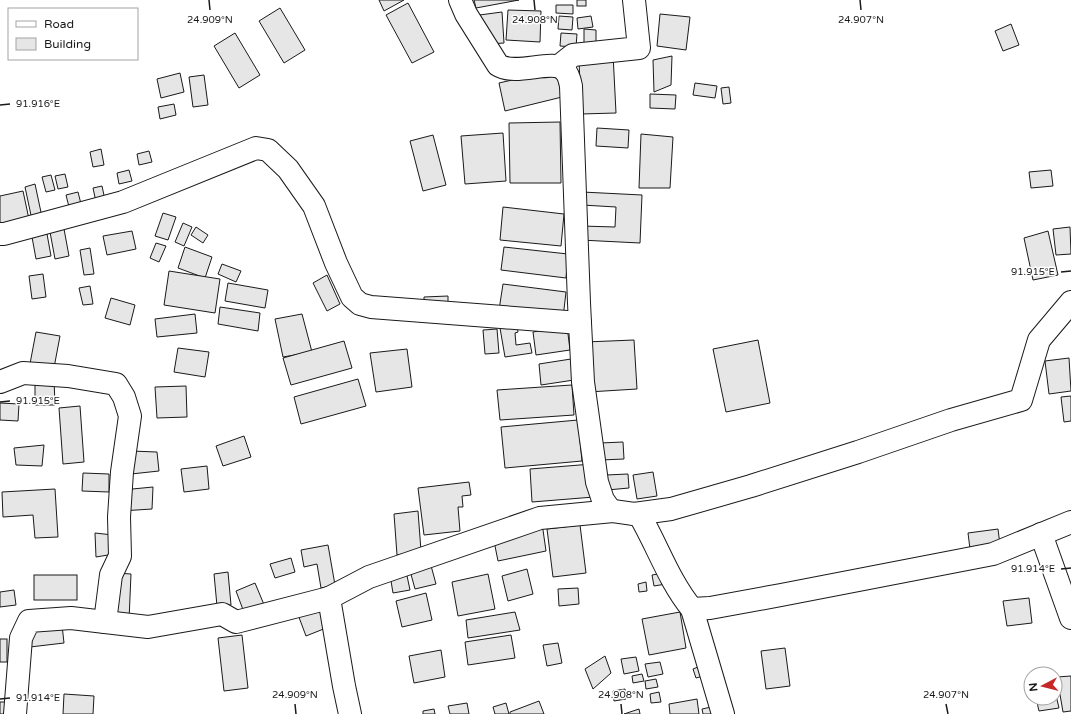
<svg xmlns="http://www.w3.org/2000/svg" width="1071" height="714" font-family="'Varela Round',sans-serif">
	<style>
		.building { fill: #e6e6e6; stroke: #1a1a1a }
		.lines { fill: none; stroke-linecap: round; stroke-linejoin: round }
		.minor-casing { stroke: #1a1a1a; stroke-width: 24 }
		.minor { stroke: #fff; stroke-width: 22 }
		.ticks { fill: none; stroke: #1a1a1a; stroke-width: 1.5 }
		.ticks-label { font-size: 10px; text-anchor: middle; fill: #1a1a1a; stroke: #fff; stroke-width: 3; stroke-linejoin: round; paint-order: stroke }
	</style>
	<rect width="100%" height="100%" fill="#fff"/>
	<g class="building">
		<path d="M379,0H404L384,11Z"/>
		<path d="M474,0H519L476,8Z"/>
		<rect x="577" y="0" width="9" height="6"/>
		<path d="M408,3L434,52L412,63L386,15Z"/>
		<path d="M556,5H573V14L556,13Z"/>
		<path d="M280,8L305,50L284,63L259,21Z"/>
		<path d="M508,10L541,11L540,42L506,40Z"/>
		<path d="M502,12L504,43L489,44L472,16Z"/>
		<path d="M660,14L690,17L686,50L657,46Z"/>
		<path d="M559,16L573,17L572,30L558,29Z"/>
		<path d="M591,16L593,27L578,29L577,18Z"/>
		<path d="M1011,24L1019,45L1003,51L995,31Z"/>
		<path d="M584,29L596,30V44L584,43Z"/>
		<path d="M235,33L260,75L239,88L214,46Z"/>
		<path d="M561,33L577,34L576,47L560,46Z"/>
		<path d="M613,54L616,113L581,114L579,59Z"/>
		<path d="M672,56L671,85L654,92L653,60Z"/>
		<path d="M556,70L562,97L505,111L499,83Z"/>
		<path d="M180,73L184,92L161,98L157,79Z"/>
		<path d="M204,75L208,105L193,107L189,77Z"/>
		<path d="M695,83L717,86L715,98L693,95Z"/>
		<path d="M729,87L731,103L723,104L721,88Z"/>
		<path d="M650,94L676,95L675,109L650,108Z"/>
		<path d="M174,104L176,115L160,119L158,107Z"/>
		<path d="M560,122L561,183H510L509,123Z"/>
		<path d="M597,128L629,130L628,148L596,146Z"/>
		<path d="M503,133L506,181L465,184L461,136Z"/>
		<path d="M641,134L673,137L670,188H639Z"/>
		<path d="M433,135L446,185L423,191L410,141Z"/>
		<path d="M101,149L104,165L93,167L90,152Z"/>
		<path d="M149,151L152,162L139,165L137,154Z"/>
		<path d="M129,170L132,181L119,184L117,173Z"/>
		<path d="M1051,170L1053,186L1031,188L1029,172Z"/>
		<path d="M65,174L68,187L58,189L55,176Z"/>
		<path d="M51,175L55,190L46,192L42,177Z"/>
		<path d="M35,184L42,217L32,220L25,187Z"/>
		<path d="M102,186L105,200L96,202L93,188Z"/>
		<path d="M23,191L30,224L0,226V196Z"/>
		<path d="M78,192L81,204L69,207L66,195Z"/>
		<path d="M582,192L642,195L640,243L580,240L581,226L615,227L616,207L582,205Z"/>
		<path d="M503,207L564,214L561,246L500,240Z"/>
		<path d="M163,213L176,217L168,240L155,236Z"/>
		<path d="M183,223L192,227L184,246L175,242Z"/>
		<path d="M196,227L208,235L203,243L191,235Z"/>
		<path d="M1070,227L1071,254L1056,255L1053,229Z"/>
		<path d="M64,229L69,256L55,259L50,232Z"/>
		<path d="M132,231L136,249L107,255L103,236Z"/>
		<path d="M1048,231L1058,275L1033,280L1024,238Z"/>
		<path d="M47,234L51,256L36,259L32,237Z"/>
		<path d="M156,243L166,246L159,262L150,258Z"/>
		<path d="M185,247L212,257L205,278L178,268Z"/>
		<path d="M504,247L568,254L566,278L501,270Z"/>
		<path d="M90,248L94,274L84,275L80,250Z"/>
		<path d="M222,264L241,271L236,282L218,274Z"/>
		<path d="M169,271L220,279L215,313L164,305Z"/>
		<path d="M43,274L46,297L32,299L29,276Z"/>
		<path d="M327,275L340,304L327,311L313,283Z"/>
		<path d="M228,283L268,290L265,308L225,301Z"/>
		<path d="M503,284L566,292L563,318L499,310Z"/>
		<path d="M90,286L93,304L83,305L79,288Z"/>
		<path d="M448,296V307L424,308V297Z"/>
		<path d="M111,298L135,305L130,325L105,318Z"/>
		<path d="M220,307L260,313L258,331L218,324Z"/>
		<path d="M195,314L197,333L157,337L155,319Z"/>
		<path d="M302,314L312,352L283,357L275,319Z"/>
		<path d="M517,325L518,332L515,333L516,345L530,343L532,353L505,357L500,328Z"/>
		<path d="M567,326L570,350L536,355L533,332Z"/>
		<path d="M497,329L499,353L485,354L483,330Z"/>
		<path d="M36,332L60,336L53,373L29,369Z"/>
		<path d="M634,340L637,389L588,392L585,342Z"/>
		<path d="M758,340L770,403L726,412L713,349Z"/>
		<path d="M344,341L352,368L291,385L283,358Z"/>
		<path d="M178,348L209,352L205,377L174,372Z"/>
		<path d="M407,349L412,387L376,392L370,353Z"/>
		<path d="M1069,358L1071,391L1049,394L1045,361Z"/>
		<path d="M571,359L574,380L541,385L539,364Z"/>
		<path d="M35,379H54L55,405H35Z"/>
		<path d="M358,379L366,406L301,424L294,397Z"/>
		<path d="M572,385L574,415L500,420L497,390Z"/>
		<path d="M186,386L187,417L157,418L155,387Z"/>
		<path d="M1071,396V421L1064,422L1061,397Z"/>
		<path d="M0,403L19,404L18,421L0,420Z"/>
		<path d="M80,406L84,462L63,464L59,408Z"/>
		<path d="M578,420L582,461L505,468L501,427Z"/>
		<path d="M244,436L251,457L223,466L216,446Z"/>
		<path d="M623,442L624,459L601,460L600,443Z"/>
		<path d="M44,445L42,466L16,465L14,448Z"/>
		<path d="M131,451L157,452L159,471L131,474Z"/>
		<path d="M592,464L594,497L532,502L530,469Z"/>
		<path d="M207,466L209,489L184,492L181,469Z"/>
		<path d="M653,472L657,496L637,499L633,475Z"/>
		<path d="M83,473L109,474V492L82,491Z"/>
		<path d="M628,474L629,488L607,490L606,475Z"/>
		<path d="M469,482L471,495L462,496L463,507H458L460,531L424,535L418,488Z"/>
		<path d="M153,487L152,509L121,511L122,490Z"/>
		<path d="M55,489L58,537L35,538L33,515L3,517L2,492Z"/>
		<path d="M418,511L421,551L397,555L394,514Z"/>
		<path d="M542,523L546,551L498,561L493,536Z"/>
		<path d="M580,525L586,573L553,577L547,529Z"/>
		<path d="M998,529L1000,545L970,549L968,533Z"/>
		<path d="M95,533L113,535L114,554L96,557Z"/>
		<path d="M328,545L335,585L321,588L317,564L304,567L301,550Z"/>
		<path d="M291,558L295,572L275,578L270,564Z"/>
		<path d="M430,562L436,584L415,589L409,567Z"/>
		<path d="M527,569L533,594L508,601L502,576Z"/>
		<path d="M406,571L410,590L393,593L390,575Z"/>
		<path d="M228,572L231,605L217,606L214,574Z"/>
		<path d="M116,573L131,574L129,620L114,619Z"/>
		<path d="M664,573L666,584L654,586L652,575Z"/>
		<path d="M488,574L495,609L458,616L452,582Z"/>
		<rect x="34" y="575" width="43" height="25"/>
		<path d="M646,582L647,591L639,592L638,584Z"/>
		<path d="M255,583L265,607L245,615L236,591Z"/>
		<path d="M578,588L579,604L559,606L558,589Z"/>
		<path d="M14,590L16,605L0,607V592Z"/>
		<path d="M426,593L432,620L402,627L396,601Z"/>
		<path d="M1029,598L1032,623L1007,626L1003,601Z"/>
		<path d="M317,604L326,628L306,636L297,612Z"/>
		<path d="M515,612L520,630L468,638L466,620Z"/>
		<path d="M680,612L686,648L649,655L642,619Z"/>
		<path d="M62,625L64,643L30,647L28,629Z"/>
		<path d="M242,635L248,688L224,691L218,638Z"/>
		<path d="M511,635L515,658L468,665L465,642Z"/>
		<rect x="0" y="639" width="7" height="23"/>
		<path d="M558,643L562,663L547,666L543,645Z"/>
		<path d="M785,648L790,686L766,689L761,651Z"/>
		<path d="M441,650L445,677L414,683L409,656Z"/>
		<path d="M605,656L611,673L593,689L585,669Z"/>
		<path d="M636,657L639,671L624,674L621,659Z"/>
		<path d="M660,662L663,674L648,677L645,664Z"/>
		<path d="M703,665L707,675L696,678L693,669Z"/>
		<path d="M642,674L644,681L633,683L632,676Z"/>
		<path d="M1071,676V711L1063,712L1057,677Z"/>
		<path d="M656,679L658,687L646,689L645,681Z"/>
		<path d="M625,689L626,699L614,701L613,691Z"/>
		<path d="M1055,691L1059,708L1039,711L1036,698H1055Z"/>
		<path d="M659,692L661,702L651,703L650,694Z"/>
		<path d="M64,694L94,696L93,714H63Z"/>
		<path d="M697,699L699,714H670L669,704Z"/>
		<path d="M539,701L544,714H510V712Z"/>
		<rect x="0" y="702" width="8" height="12"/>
		<path d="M467,703L469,714H450L448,706Z"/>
		<path d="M506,703L509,714H495L493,707Z"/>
		<path d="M716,706L718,714H703L702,709Z"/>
		<path d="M434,709L435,714H423V711Z"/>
		<path d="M639,709L640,714H624Z"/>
	</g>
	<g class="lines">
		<g class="minor-casing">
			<g id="minor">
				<path d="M460,0L466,14L498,65C517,77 554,57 565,71C568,74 570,81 571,86L579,303L583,382L597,482L603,500L608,507L613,511L634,514L640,516C658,547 669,581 692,609L710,608L781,595L993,554L1071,522"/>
				<path d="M559,66L573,55L639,48L634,0"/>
				<path d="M0,234H4L123,202L256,148L268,150L288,169L314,206L336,263L352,297L360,304L371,307L580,323"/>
				<path d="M0,382L23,373L68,376L116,384L124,397L130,416L122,472L119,517L120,556L111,575L105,622L71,618L29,621L21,638L15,714"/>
				<path d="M634,514L671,509L751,486L858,452L951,420L1021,400L1039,340L1071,302"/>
				<path d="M1041,534L1071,618"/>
				<path d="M692,609L723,714"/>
				<path d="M105,622L148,627L222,614L236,622L329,598"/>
				<path d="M350,714L344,686L329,598L369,577L540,518L613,511"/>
			</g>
		</g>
		<use href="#minor" class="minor"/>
	</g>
	<path class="ticks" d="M209,0L210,10M534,0L535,10M860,0L861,10M0,105L10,104M1061,272L1071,271M0,402L10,401M1061,569L1071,568M0,699L10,698M295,704L296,714M621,704L622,714M946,704L948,714"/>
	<g class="ticks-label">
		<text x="210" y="23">24.909°N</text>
		<text x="535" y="23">24.908°N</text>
		<text x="861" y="23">24.907°N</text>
		<text x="38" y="107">91.916°E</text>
		<text x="1033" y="275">91.915°E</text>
		<text x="38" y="404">91.915°E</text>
		<text x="1033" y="572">91.914°E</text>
		<text x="295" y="698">24.909°N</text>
		<text x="621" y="698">24.908°N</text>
		<text x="946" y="698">24.907°N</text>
		<text x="38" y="701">91.914°E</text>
	</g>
	<rect x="8" y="8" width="130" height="52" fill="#ffffff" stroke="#a3a3a3"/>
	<rect x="16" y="21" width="20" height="6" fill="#ffffff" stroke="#a3a3a3"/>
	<text x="44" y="28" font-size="12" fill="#1a1a1a">Road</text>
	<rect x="16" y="38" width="20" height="12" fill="#e6e6e6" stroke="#a3a3a3"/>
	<text x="44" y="48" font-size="12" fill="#1a1a1a">Building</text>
	<g transform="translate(1043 686) rotate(263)"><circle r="19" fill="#ffffff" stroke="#a3a3a3"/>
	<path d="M0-3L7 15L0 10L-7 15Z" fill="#c62828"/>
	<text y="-6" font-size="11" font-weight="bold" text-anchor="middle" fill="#1a1a1a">N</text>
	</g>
</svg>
